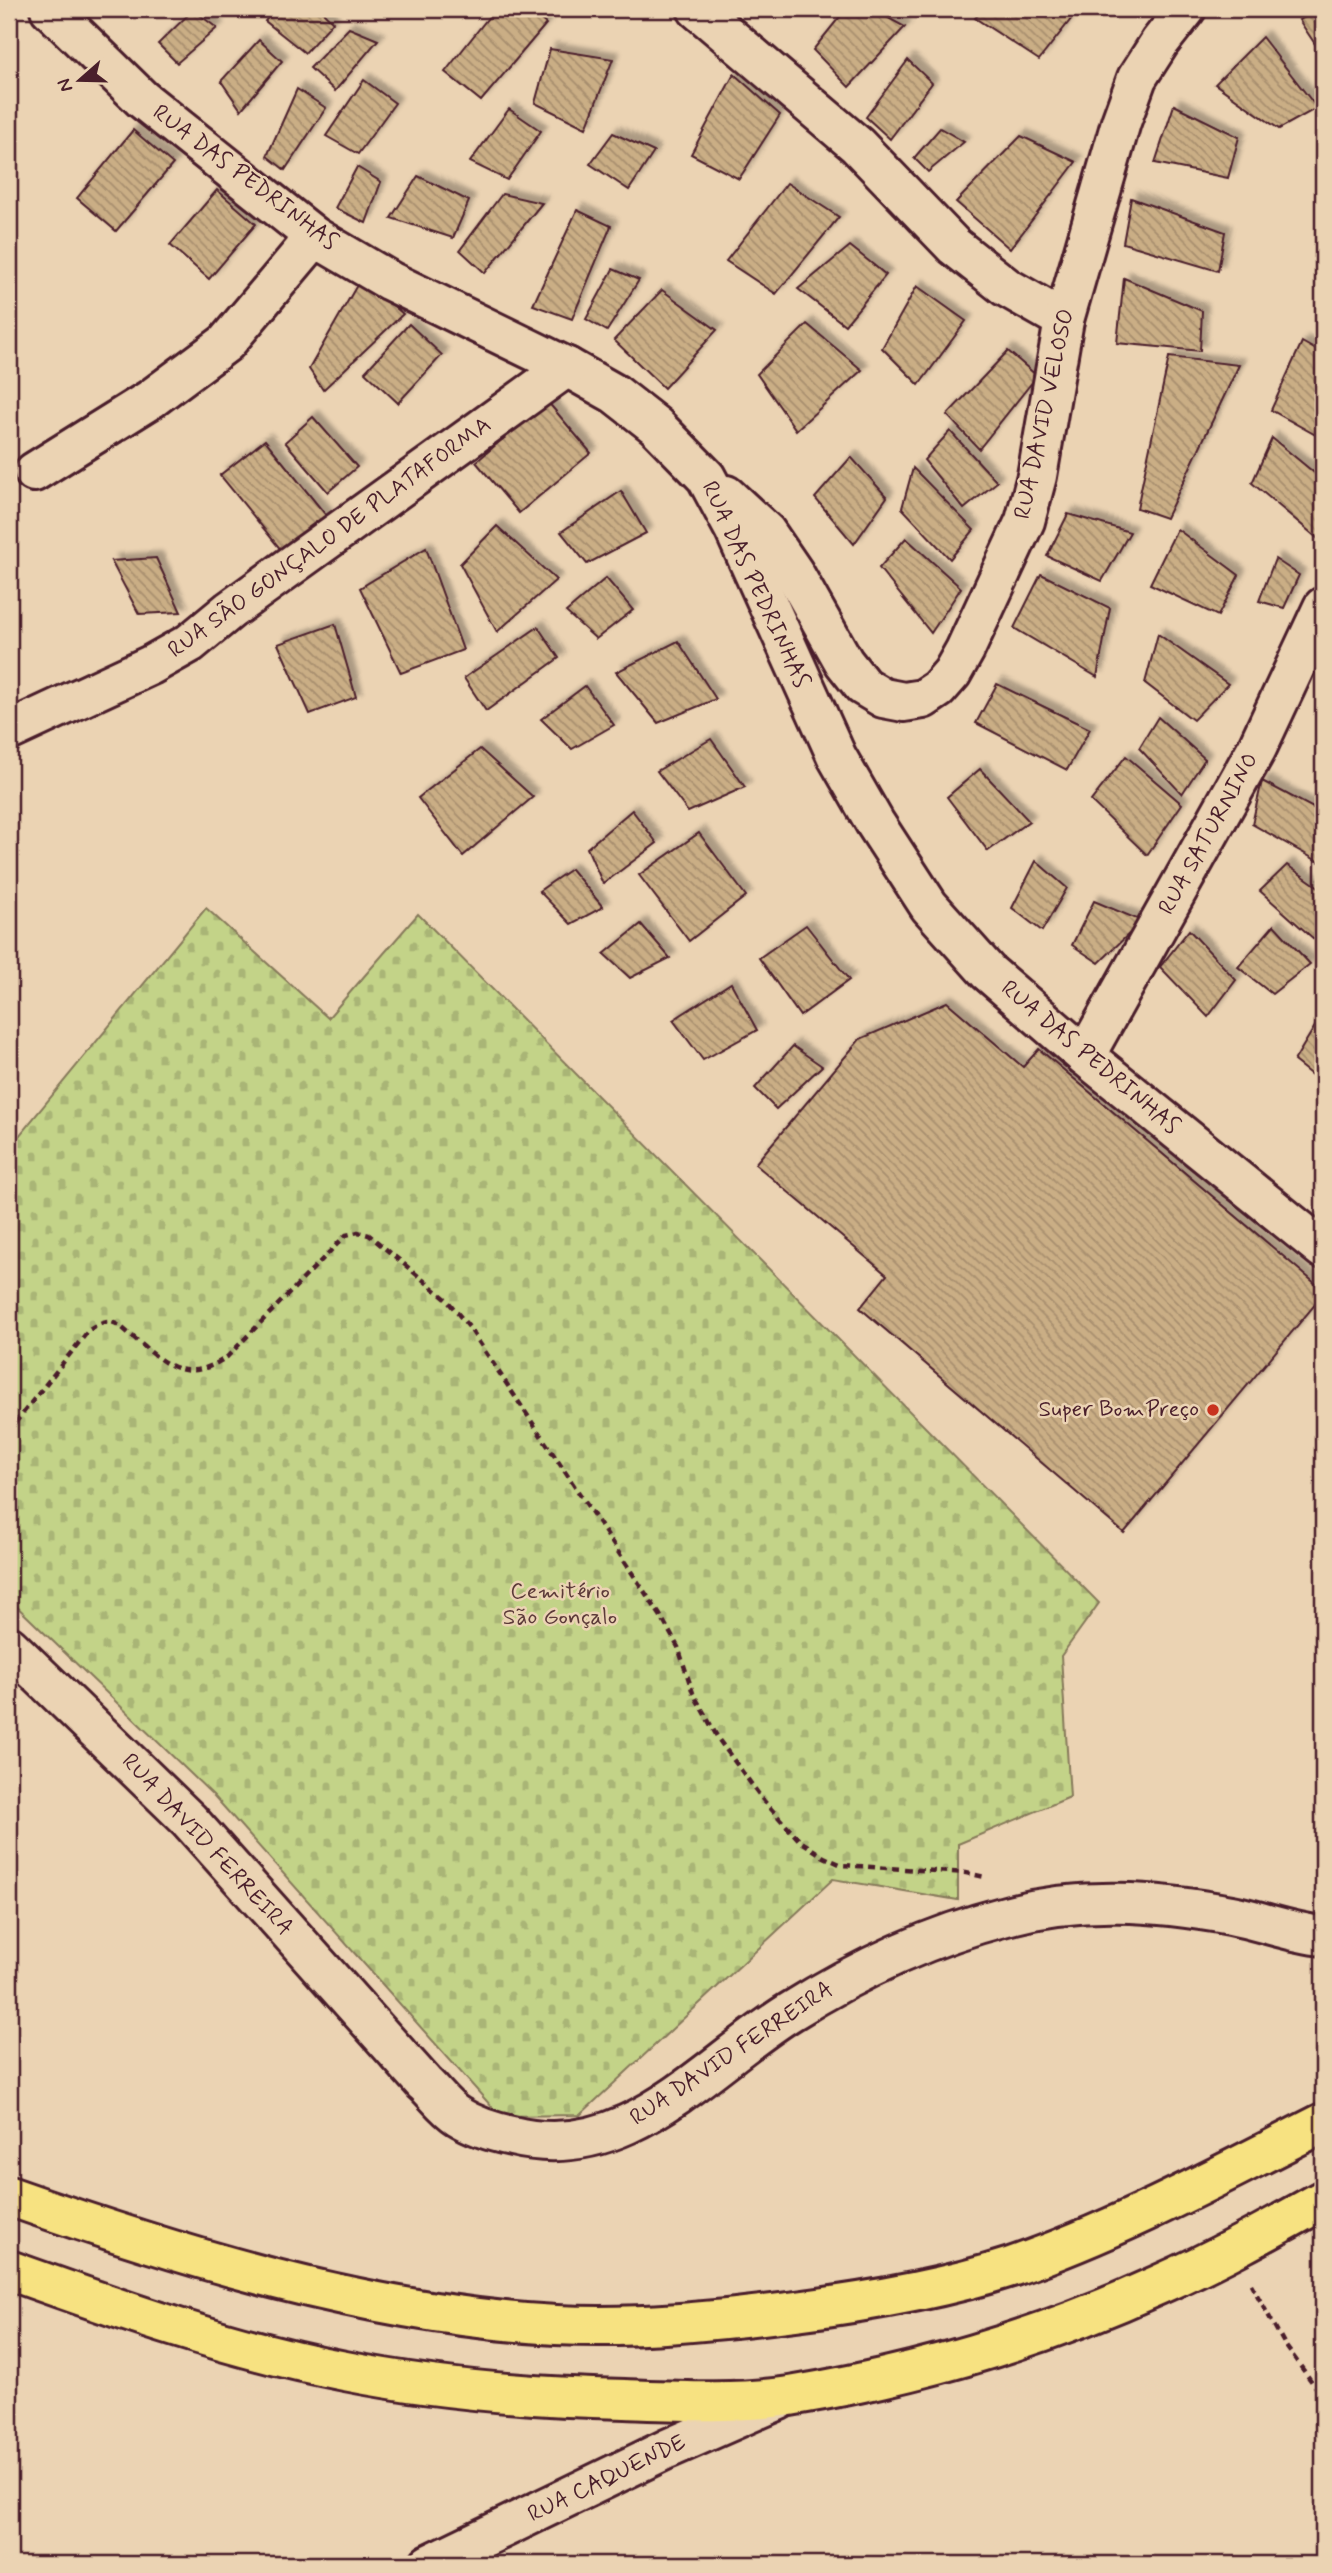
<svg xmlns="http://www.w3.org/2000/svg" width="1332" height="2573" font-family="Mynerve,sans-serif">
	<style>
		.cemetery { fill: url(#cemetery-stones); stroke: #86795a; stroke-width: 2 }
		.building { fill: url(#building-back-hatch); stroke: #4a1f2b; stroke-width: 2; filter: url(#shadow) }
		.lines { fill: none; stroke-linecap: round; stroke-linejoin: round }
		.minor-casing { stroke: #4a1f2b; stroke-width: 44 }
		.secondary-casing { stroke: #4a1f2b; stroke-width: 44 }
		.primary-casing { stroke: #4a1f2b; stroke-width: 44 }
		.path { stroke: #4a1f2b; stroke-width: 4.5; stroke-dasharray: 7 5; stroke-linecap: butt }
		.minor { stroke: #ebd3b3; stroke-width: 38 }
		.secondary { stroke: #ebd3b3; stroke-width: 38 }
		.primary { stroke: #f7e281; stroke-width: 38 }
		.poi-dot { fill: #c8321e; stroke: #ebd3b3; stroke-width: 2.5 }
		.labels { text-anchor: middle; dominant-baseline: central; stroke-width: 5; stroke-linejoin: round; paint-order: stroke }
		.street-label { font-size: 23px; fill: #4a1f2b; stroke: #ebd3b3 }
		.poi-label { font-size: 23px; fill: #4a1f2b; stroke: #ebd3b3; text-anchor: end }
		.park-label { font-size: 23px; fill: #5c3a39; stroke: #ebd3b3 }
	</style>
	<defs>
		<pattern id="cemetery-stones" width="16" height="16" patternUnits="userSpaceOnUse" patternTransform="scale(1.75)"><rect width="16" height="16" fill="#c3d388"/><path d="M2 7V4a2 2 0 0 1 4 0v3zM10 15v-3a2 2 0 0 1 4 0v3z" fill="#a9b576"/></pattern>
		<pattern id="building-back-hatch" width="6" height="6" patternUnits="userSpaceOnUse" patternTransform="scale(1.75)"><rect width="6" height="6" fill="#caae85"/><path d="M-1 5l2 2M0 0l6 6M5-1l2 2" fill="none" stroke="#a68d6d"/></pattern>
		<filter id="shadow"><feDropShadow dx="6" dy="-6" stdDeviation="2" flood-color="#0004"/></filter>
	</defs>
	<rect width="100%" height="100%" fill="#ebd3b3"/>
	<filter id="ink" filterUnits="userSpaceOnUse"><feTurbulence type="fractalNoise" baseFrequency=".0143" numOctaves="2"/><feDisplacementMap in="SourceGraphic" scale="14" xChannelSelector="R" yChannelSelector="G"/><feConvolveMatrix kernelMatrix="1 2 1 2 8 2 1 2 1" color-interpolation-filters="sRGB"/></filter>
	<g filter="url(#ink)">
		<path class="cemetery" d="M206,908L328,1018L418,914L1099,1603L1061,1656L1070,1797L958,1844V1900L833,1879L580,2115L500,2116L214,1796L9,1599V1148Z"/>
		<g class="building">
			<path d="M275,9H320L333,22L305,53L265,21Z"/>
			<path d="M495,9H528L546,24L481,101L445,72Z"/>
			<path d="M846,9H872L905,27L849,87L813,50Z"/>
			<path d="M984,9H1079L1039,60L975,18Z"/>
			<path d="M1321,9H1323V56L1299,20Z"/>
			<path d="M193,10L217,28L177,63L158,44Z"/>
			<path d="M349,28L378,40L335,91L310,68Z"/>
			<path d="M1262,37L1317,108L1279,129L1215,84Z"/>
			<path d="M259,40L282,61L241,110L221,81Z"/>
			<path d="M550,49L613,59L586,128L535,103Z"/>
			<path d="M908,60L932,83L890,139L866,117Z"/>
			<path d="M734,74L780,115L739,179L691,154Z"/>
			<path d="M364,80L395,103L358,154L326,136Z"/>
			<path d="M297,89L326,108L285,170L267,156Z"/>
			<path d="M1174,105L1239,137L1228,178L1155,163Z"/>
			<path d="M509,109L541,131L507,180L470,162Z"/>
			<path d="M940,128L964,142L928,172L914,158Z"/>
			<path d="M133,130L173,164L116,231L77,198Z"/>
			<path d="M613,133L654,152L629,190L590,164Z"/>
			<path d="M1021,136L1076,162L1010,249L956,202Z"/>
			<path d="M357,167L381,182L366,223L335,208Z"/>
			<path d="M418,176L469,201L453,238L391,218Z"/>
			<path d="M787,183L839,217L776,294L726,261Z"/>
			<path d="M217,190L256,224L209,279L170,245Z"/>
			<path d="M502,194L542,203L485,273L460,250Z"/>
			<path d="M1131,198L1225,232L1218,271L1123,243Z"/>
			<path d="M577,210L611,226L572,319L533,305Z"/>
			<path d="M850,246L886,275L845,325L798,289Z"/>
			<path d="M613,269L639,280L607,331L586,319Z"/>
			<path d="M361,278L403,314L323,390L309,369Z"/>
			<path d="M1124,278L1202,311L1200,351L1117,343Z"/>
			<path d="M917,286L966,321L919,385L882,348Z"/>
			<path d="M662,290L717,330L664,388L614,340Z"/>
			<path d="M409,324L442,355L398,403L365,372Z"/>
			<path d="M807,324L862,370L796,430L757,374Z"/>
			<path d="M1302,342L1323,354V439L1271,410Z"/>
			<path d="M1008,351L1037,376L979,449L947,415Z"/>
			<path d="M1169,357L1239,365L1166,518L1137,508Z"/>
			<path d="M547,401L591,453L519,513L476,462Z"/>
			<path d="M313,417L357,467L328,492L285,442Z"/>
			<path d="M950,431L997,482L964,509L924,460Z"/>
			<path d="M1272,438L1323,480V543L1252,483Z"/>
			<path d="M265,440L329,519L286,556L220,475Z"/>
			<path d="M851,457L887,497L854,544L815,498Z"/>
			<path d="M913,468L974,530L950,559L902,508Z"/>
			<path d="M621,491L646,533L587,564L561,532Z"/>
			<path d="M1068,514L1130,532L1102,581L1047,556Z"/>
			<path d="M497,526L556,580L497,632L460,564Z"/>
			<path d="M1177,529L1239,575L1218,616L1150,584Z"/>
			<path d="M906,538L961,588L931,633L879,568Z"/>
			<path d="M426,548L463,650L401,673L360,588Z"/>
			<path d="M156,558L181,612L139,614L111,561Z"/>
			<path d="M1275,559L1299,575L1284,608L1259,601Z"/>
			<path d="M1041,574L1110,608L1097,677L1014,628Z"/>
			<path d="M606,578L633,610L596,639L566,612Z"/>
			<path d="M335,624L356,697L310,714L278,644Z"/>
			<path d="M538,627L559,658L486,711L464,678Z"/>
			<path d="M1158,634L1228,684L1193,720L1145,683Z"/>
			<path d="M678,641L716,699L658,723L616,672Z"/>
			<path d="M997,684L1090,729L1067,770L976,723Z"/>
			<path d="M585,686L614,725L572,749L541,719Z"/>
			<path d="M1158,717L1205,759L1182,794L1139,748Z"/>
			<path d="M711,739L745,787L688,812L657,771Z"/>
			<path d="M480,749L533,797L463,856L418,798Z"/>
			<path d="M1126,756L1182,804L1147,855L1091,801Z"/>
			<path d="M980,769L1029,821L988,851L947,797Z"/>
			<path d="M1262,781L1323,813V864L1252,824Z"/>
			<path d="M632,810L657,843L603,884L587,848Z"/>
			<path d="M699,833L746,896L689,941L639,875Z"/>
			<path d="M1036,861L1067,888L1042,931L1012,908Z"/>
			<path d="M1287,865L1323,890V929L1315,940L1260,891Z"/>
			<path d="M571,869L603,907L571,924L539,891Z"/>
			<path d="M1094,901L1142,921L1099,963L1072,945Z"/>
			<path d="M641,924L670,958L630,978L604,954Z"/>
			<path d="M806,925L849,980L800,1016L759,958Z"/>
			<path d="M1274,925L1310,964L1272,994L1238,967Z"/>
			<path d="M1189,930L1236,980L1208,1017L1160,967Z"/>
			<path d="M731,983L757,1030L703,1060L673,1020Z"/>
			<path d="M947,1002L1023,1067L1039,1049L1323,1290V1295L1124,1533L860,1308L887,1275L755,1164L860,1039Z"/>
			<path d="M1323,1013V1084L1294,1061Z"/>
			<path d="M793,1046L822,1066L776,1109L755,1088Z"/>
		</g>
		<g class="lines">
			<g class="minor-casing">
				<g id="minor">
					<path d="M50,9L142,99L315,237L390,281L567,367L615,394L656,426L706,477L734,529L837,757L875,823L929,906L988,972L1085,1056L1323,1249"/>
					<path d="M697,9L857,145L954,246L1006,287L1064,320"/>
					<path d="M34,472L151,399L226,343L315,237"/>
					<path d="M726,495L766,532L794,573L844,662L863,686L883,698L904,702L923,699L938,689L952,673L965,650L1025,521L1037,476L1064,320L1121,122L1137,78L1160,42L1186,9"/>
					<path d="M9,731L151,665L190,643L230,610L567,367"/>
					<path d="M1085,1056L1257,748L1323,607"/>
					<path d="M429,2564L667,2449L779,2400"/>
				</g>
			</g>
			<g class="secondary-casing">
				<path id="secondary" d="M9,1646L189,1820L424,2083C435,2093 445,2108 458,2116C474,2126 493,2132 512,2136C627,2165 702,2067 790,2012C857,1970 929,1936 1006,1916C1081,1896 1155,1901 1231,1915C1262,1921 1292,1933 1323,1936"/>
			</g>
			<g class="primary-casing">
				<g id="primary">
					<path d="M9,2196C182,2257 372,2315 556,2325C636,2329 717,2321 796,2311C867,2302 943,2289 1011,2267C1119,2230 1222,2174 1323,2123"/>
					<path d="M9,2270C118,2309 230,2349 345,2371C436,2389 532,2397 625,2399C679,2401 736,2404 790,2396C916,2375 1042,2338 1158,2285C1215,2260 1269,2230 1323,2200"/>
				</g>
			</g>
			<g class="path">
				<path d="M15,1423L89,1330C95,1327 101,1322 109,1322C118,1322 125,1331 132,1336C166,1365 184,1385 227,1357L346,1235L358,1232L369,1235L446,1299L469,1327L660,1615L678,1647L693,1693L719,1740L763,1800L799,1840L824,1857L842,1865L966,1873L985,1877"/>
				<path d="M1251,2284L1285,2345L1323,2397"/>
			</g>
			<use href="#minor" class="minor"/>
			<use href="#secondary" class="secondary"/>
			<use href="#primary" class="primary"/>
		</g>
	</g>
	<circle class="poi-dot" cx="1213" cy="1410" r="7"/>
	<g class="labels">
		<g class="street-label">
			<text transform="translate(245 178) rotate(37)">RUA DAS PEDRINHAS</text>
			<text transform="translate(1045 414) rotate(-78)">RUA DAVID VELOSO</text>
			<text transform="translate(330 538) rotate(-36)">RUA SÃO GONÇALO DE PLATAFORMA</text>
			<text transform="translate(755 585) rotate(65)">RUA DAS PEDRINHAS</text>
			<text transform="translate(1209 834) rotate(-61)">RUA SATURNINO</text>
			<text transform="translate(1090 1058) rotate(40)">RUA DAS PEDRINHAS</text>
			<text transform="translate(207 1845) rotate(47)">RUA DAVID FERREIRA</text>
			<text transform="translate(732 2054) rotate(-34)">RUA DAVID FERREIRA</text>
			<text transform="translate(607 2479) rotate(-26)">RUA CAQUENDE</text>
		</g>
		<g class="poi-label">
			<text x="1199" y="1410">Super BomPreço</text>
		</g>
		<g class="park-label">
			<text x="560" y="1592">Cemitério<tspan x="560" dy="26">São Gonçalo</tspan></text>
		</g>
	</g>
	<rect width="1332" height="2573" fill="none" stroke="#ebd3b3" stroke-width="35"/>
	<rect x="18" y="18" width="1297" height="2538" fill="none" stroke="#4a1f2b" stroke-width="2.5" filter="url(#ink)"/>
	<g transform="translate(80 80) rotate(250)" stroke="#ebd3b3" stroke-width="5" paint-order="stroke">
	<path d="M0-5L12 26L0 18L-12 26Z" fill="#4a1f2b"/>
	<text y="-10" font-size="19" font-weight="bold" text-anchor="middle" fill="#4a1f2b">N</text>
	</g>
</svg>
